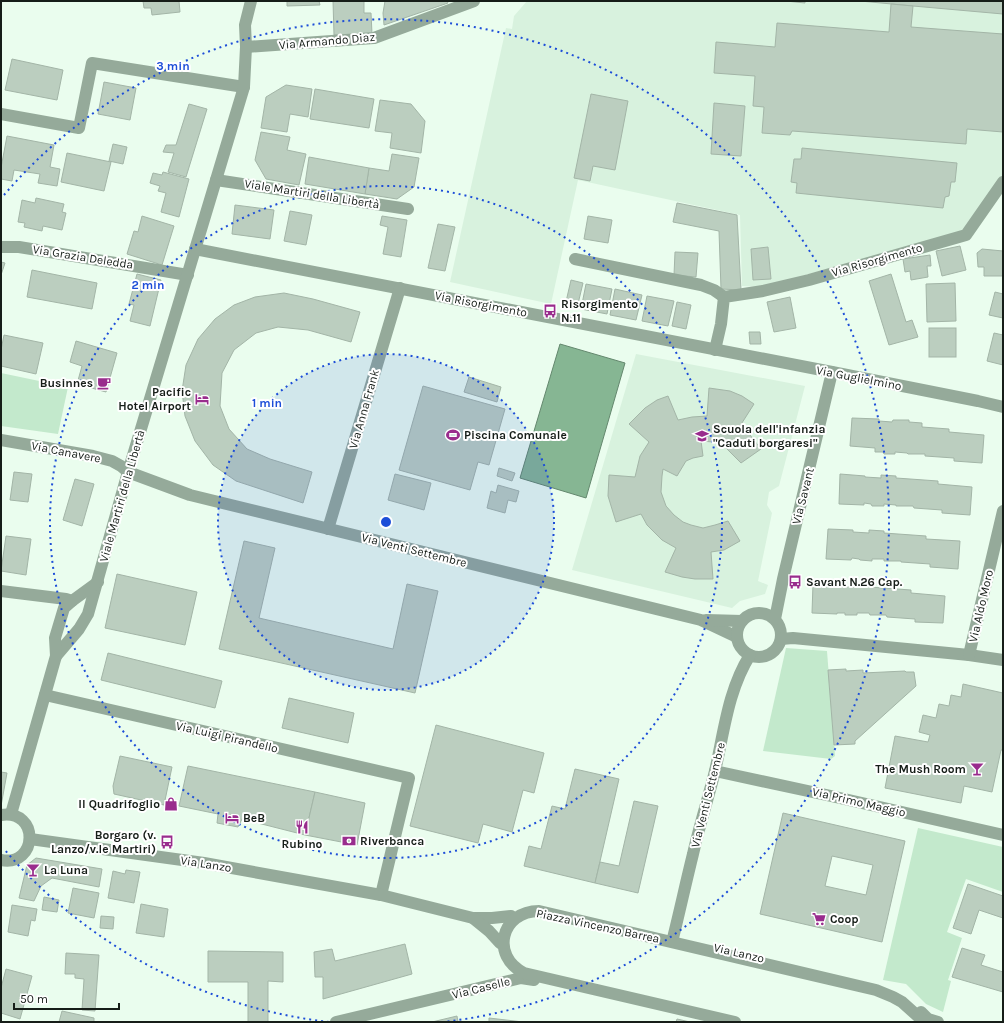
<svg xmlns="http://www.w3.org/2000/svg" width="1004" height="1023" font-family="Karla,sans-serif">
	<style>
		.built { fill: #d8f2de }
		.green { fill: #c3e9cc }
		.water { fill: #86b693; stroke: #64886e }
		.building { fill: #bbcebf; stroke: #a3b5a7; fill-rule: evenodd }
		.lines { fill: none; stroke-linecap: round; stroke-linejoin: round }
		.minor { stroke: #95aa9a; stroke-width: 12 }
		.ring { fill: none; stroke: #1d4ed8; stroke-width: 2; stroke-dasharray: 2 4 }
		.labels { text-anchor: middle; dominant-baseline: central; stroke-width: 4; stroke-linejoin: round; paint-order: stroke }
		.street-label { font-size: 12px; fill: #161d18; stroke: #fff }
		.poi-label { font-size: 12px; font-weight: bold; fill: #161d18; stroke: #fff; text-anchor: start }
		.centre { fill: #1d4ed8; stroke: #fff; stroke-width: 2 }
		.ring-label { font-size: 12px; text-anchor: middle; font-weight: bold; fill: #1d4ed8; stroke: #fff; stroke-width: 4; stroke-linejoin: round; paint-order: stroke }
	</style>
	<rect width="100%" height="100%" fill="#eafdee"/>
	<g class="built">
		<path d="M527,1H1003V176L961,232L762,287L742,286L740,215L578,180L551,304L450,282L506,28L512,29L514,16Z"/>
		<path d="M636,354L805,386L779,486L769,492L767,505L772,513L758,581L768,585L765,594L740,601L732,608L572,570Z"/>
	</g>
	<g class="green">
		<path d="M1,373L68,387L58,434L1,426Z"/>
		<path d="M786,648L827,651L835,756L831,759L763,751Z"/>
		<path d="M918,828L1003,847V892L966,879L947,932L962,938L948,980L951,981L943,1012L926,1004L906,984L883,980Z"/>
	</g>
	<path class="water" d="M560,344L625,363L586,498L520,478Z"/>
	<g class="building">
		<path d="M143,1H179L180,12L152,15L151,8H144Z"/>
		<path d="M287,1H319L320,5L287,6Z"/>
		<path d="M333,1H364V13H371L372,34L334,35Z"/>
		<path d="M385,1H447L448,3L384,25L383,13Z"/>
		<path d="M786,1H805V3Z"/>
		<path d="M860,1H1003V14L913,6Z"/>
		<path d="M891,4L913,6L911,27L1003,34V132L967,129L966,144L792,131L790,135L762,133L764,107L753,106L755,76L714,73L716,42L775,47L777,23L889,32Z"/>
		<path d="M12,59L63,70L57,100L5,90Z"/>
		<path d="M104,82L136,88L130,120L98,114Z"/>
		<path d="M286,85L312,89L308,117L290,114L287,132L261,128L266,97Z"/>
		<path d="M315,89L374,99L369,128L310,119Z"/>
		<path d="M591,94L628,101L615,170L593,166L590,181L574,178Z"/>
		<path d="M380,100L411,104L425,121L421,153L390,148L392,133L375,131Z"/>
		<path d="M714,103L745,106L741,156L711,154Z"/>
		<path d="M189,104L207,109L186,177L168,172L174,153L163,152L166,145H176Z"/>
		<path d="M261,132L290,137L287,150L306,154L299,185L266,179L255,160Z"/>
		<path d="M7,136L54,145L50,167L60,169L57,186L38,183L40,174L14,170L12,181L1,179V168Z"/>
		<path d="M113,144L127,147L123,164L109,161Z"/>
		<path d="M802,148L957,163L955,182H951L949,196L945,197L943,208L796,193L797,183L791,182L794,159H801Z"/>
		<path d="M67,153L111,162L104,191L61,182Z"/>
		<path d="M392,154L419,158L414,187L397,199L365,194L369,168L389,171Z"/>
		<path d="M309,157L369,168L365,194L305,184Z"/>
		<path d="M163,172L189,179L179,217L161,212L166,193L158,191L160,186L150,183L153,173L162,175Z"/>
		<path d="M36,198L64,204L62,212L66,213L62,230L43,226L42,231L24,227L25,223L18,222L22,200L35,203Z"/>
		<path d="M677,203L737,215L741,290L721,289L719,231L673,222Z"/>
		<path d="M235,205L274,210L270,239L232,234Z"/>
		<path d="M290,211L312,215L306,245L284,241Z"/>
		<path d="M142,216L174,226L162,265L127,254L134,231L138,232Z"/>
		<path d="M382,216L407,220L401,257L383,254L388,227L380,225Z"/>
		<path d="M588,216L612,220L608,243L584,239Z"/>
		<path d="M438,224L455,227L445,271L428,268Z"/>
		<path d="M960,246L966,270L942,276L936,251Z"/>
		<path d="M768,247L771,279L753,280L751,249Z"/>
		<path d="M982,249L1003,251V276H984V267H978L977,253Z"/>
		<path d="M675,252L698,253L696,277L674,275Z"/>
		<path d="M930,255L931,266H927L928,277L911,280L910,271L905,272L903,259Z"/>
		<path d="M1,262L5,263L1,275Z"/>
		<path d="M32,270L97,283L92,309L27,297Z"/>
		<path d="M137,274L161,280L150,326L130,321L134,305L129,304Z"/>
		<path d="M891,274L906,322L912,320L918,337L889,345L869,281Z"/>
		<path d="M571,280L583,283L577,308L565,306Z"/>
		<path d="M955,283L956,321L927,322L926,284Z"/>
		<path d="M586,284L612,289L607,314L581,309Z"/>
		<path d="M615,289L642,295L636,320L610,315Z"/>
		<path d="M995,292L1003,294V318L989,315Z"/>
		<path d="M284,293L313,299L360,312L351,342L308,330L278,327L256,333L234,350L222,373L220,406L229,429L247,449L270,459L312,472L303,503L236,481L213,465L195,441L185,416L182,391L186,365L198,339L215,319L234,305L255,297Z"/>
		<path d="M647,296L674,301L668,326L642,321Z"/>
		<path d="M790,297L796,328L774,332L767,302Z"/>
		<path d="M677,302L691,305L686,329L672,326Z"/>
		<rect x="929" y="328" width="27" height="29"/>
		<path d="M749,332H760L761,344H750Z"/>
		<path d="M994,333L1003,335V365L987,361Z"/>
		<path d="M4,335L43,343L36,374L1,366V350Z"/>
		<path d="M76,341L117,353L106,392L77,384L82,366L70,362Z"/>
		<path d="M469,377L501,387L497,402L464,392Z"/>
		<path d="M423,386L505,409L489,465L478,462L470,490L399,470Z"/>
		<path d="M709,388L730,391L742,396L754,404L740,426L750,435L761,449L741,463L726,448L713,442L701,441L703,456L693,458L686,461L677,476L663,469L662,476L661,492L666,506L674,515L683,522L691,525L703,528L715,525L728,521L740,541L724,550L711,552L713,579H695L682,577L665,572L676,548L662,540L647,525L641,514L616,522L608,496L609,475L635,477L640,456L649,442L629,424L645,408L657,400L668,396L678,420L692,417L707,416Z"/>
		<path d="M852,418L879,419V421L892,422L893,420H909V422L922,423V427L949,429V432L984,435L982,463L954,461V458L925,456V454H908L907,453L895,452V454H884L883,452H875V448L850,446Z"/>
		<path d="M499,468L515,473L512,481L497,476Z"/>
		<path d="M14,472L32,474L28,502L10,500Z"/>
		<path d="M395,474L431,483L424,510L388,500Z"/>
		<path d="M840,474L865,476V477L881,478V475L896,476V478L938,481V484L972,487L970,515L942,513V510L914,508L913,506H896V505L884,504V506H872L871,504L864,503V505L839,504Z"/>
		<path d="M75,479L94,484L82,526L63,520Z"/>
		<path d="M498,485L519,491L516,502L508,500L505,513L487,508L491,491L496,493Z"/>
		<path d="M828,529L853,530V532L869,533V530L884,531V533L926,536V539L960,541L958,569L930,567V564L901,562V561H884V559H872V561L860,560L859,559L852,558L851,560L826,559Z"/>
		<path d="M6,536L31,539L26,575L1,571Z"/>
		<path d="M244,541L275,548L259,618L393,649L407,584L438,591L415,693L219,649Z"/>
		<path d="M117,574L197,592L185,645L105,628Z"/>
		<path d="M813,584L838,585V586L854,587V584L869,585V587L911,590V593L945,596L943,623L915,622V619L887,617L886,615H870L869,613H857V615H845V613H837V614L812,613Z"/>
		<path d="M108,653L222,681L215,708L101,680Z"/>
		<path d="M846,669V671L863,670V673L905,671L906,672H914L916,686L855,741V744L834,745L828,670Z"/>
		<path d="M963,684L1003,693V750H1001L992,792L964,786L961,803L885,788L895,736L928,742L930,735L919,732L923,715L936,718L939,704L949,706L951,695L961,697Z"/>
		<path d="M289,698L354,713L348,743L282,728Z"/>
		<path d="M436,725L544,753L534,793L523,790L512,832L483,824L478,843L410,826Z"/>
		<path d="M120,756L172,767L164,805L114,794L113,786Z"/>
		<path d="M188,766L315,792L305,835L242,819L238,827L217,823L218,814L179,806Z"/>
		<path d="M575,769L619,779L595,883L524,866L529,846L541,849L552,806L565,809Z"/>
		<path d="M1,772L7,773L1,806Z"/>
		<path d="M315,792L365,803L357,845L305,835Z"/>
		<path d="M634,801L658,806L638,893L595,883L600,862L619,866Z"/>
		<path d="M783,813L905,841L882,942L760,914ZM832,856L873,865L866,895L825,886Z"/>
		<path d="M36,858L102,869L99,887L52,878L41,886L34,901L19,898L27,865Z"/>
		<path d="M126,870L140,872L134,903L108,898L113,871L125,874Z"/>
		<path d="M968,884L1003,896V918L979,910L971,934L953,928Z"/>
		<path d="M73,888L99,893L94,918L68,913Z"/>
		<path d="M44,897L59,900L57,912L42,910Z"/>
		<path d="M141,904L168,909L164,937L136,933Z"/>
		<path d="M12,905L37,909L35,921L31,920L28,936L8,932Z"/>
		<path d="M101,916L114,917L113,929L100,928Z"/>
		<path d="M405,944L412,974L323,999V977H315L314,952L332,949L335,961Z"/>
		<path d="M962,948L985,955L981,965L1003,972V992L952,977Z"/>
		<path d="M208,951L283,952V982L268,981V1022H248V982H208Z"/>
		<path d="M66,953L99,955L95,1011L82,1010L84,979L75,978V974H65Z"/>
		<path d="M6,969L32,976L20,1019L1,1013V988Z"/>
		<path d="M62,1011L94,1018V1022H59Z"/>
		<path d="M457,1016L458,1022H432Z"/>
		<path d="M489,1018L523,1022H489Z"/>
		<path d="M677,1019L690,1022H676Z"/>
	</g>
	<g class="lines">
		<g class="minor">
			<path d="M246,47L374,38L474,1"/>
			<path d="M1,114L79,128L92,63L244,87"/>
			<path d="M216,180L408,209"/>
			<path d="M1,247H19L188,275"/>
			<path d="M195,249L832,372L978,401L1003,407"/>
			<path d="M575,259L701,285L714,290L724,297"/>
			<path d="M715,350L721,324L724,297L763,291L809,280L966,235L1003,182"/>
			<path d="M1,440L93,456L112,461L121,466L128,472L190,495L701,620L737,637"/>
			<path d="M328,529L400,288"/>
			<path d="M1,591L66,599L72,601"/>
			<circle cx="759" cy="635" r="22"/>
			<path d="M775,619L783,579L832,372"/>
			<path d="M706,620L742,621"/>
			<path d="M781,639L793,638L969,655L1003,660"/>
			<path d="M969,655L1003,511"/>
			<path d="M56,656L79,629L88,614L128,472L244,87L246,47L245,25L251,1"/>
			<path d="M45,695L409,778L381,895"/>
			<path d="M715,771L831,796L1003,835"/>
			<path d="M11,814L56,656L55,638L64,608L72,601L98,582"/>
			<path d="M1,815C40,809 38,867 1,860"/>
			<path d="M30,839L204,863L381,895L473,918H492L511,916"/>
			<path d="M473,918L489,931L500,943"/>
			<path d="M673,938C680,910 686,882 693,854C699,827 708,799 715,771C724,732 728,690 750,655"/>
			<path d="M921,1012L928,1019L938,1022"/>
			<path d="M336,1022L521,978L534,980"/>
			<path d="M735,1022L524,973C490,956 501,911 539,911L876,990L893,997L902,1002L922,1020L926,1022"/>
		</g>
	</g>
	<circle cx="386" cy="522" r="168" fill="#1d4ed8" fill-opacity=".12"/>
	<g class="ring">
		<circle cx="386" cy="522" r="168"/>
		<circle cx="386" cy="522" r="336"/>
		<path d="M329 1022A503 503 0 0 1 4 849M4 195A503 503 0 1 1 443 1022"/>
	</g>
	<defs>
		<g id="bus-bare" transform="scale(1.08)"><path d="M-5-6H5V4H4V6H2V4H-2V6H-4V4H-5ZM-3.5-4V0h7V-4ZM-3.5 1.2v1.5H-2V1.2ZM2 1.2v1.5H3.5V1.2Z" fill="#992c8d" stroke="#fff" stroke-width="2.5" paint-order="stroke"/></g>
		<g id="cafe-bare" transform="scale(1.08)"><path d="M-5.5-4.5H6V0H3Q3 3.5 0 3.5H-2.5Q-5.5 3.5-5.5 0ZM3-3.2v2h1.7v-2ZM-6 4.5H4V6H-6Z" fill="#992c8d" stroke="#fff" stroke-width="2.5" paint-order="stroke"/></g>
		<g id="hotel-bare" transform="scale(1.08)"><path d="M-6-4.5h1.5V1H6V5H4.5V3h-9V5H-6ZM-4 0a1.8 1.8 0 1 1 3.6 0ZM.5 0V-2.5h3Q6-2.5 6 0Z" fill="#992c8d" stroke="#fff" stroke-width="2.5" paint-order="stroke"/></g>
		<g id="stadium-bare" transform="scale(1.08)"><path d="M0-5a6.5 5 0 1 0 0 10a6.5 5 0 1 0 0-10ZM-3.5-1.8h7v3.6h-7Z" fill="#992c8d" stroke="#fff" stroke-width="2.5" paint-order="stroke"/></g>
		<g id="school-bare" transform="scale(1.08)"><path d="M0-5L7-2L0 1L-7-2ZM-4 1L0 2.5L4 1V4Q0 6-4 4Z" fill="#992c8d" stroke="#fff" stroke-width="2.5" paint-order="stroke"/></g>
		<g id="bar-bare" transform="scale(1.08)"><path d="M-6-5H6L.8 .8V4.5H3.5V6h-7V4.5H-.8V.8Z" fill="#992c8d" stroke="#fff" stroke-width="2.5" paint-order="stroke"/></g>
		<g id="shop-bare" transform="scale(1.08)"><path d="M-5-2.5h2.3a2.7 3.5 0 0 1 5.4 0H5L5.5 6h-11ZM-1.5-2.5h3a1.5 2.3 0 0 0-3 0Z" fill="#992c8d" stroke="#fff" stroke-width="2.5" paint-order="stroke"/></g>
		<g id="restaurant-bare" transform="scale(1.08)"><path d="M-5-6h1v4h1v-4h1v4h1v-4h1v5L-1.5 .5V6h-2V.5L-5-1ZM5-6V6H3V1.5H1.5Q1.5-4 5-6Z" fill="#992c8d" stroke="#fff" stroke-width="2.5" paint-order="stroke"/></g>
		<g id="bank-bare" transform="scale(1.08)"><path d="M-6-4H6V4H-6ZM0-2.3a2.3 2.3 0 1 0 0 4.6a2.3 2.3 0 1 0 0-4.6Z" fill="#992c8d" stroke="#fff" stroke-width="2.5" paint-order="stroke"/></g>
		<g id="supermarket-bare" transform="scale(1.08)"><path d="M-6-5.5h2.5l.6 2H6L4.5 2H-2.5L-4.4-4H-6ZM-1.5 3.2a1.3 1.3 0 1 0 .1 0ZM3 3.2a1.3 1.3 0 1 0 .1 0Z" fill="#992c8d" stroke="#fff" stroke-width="2.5" paint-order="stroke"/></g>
	</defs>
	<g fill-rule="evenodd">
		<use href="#bus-bare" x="550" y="311"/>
		<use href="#cafe-bare" x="104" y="383"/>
		<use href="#hotel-bare" x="202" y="399"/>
		<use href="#stadium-bare" x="453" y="435"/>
		<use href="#school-bare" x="702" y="436"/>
		<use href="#bus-bare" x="795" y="582"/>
		<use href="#bar-bare" x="977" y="769"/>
		<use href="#shop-bare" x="171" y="804"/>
		<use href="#hotel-bare" x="232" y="818"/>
		<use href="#restaurant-bare" x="302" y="827"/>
		<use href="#bank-bare" x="349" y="841"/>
		<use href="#bus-bare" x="167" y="842"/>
		<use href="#bar-bare" x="33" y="870"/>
		<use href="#supermarket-bare" x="819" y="919"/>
	</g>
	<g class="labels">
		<g class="street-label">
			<text transform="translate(327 41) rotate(-5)">Via Armando Diaz</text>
			<text transform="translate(312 194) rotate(9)">Viale Martiri della Libertà</text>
			<text transform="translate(83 257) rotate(9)">Via Grazia Deledda</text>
			<text transform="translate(877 260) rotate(-16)">Via Risorgimento</text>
			<text transform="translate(481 304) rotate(11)">Via Risorgimento</text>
			<text transform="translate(859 378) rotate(11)">Via Guglielmino</text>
			<text transform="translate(364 409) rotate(-74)">Via Anna Frank</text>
			<text transform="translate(66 452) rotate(11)">Via Canavere</text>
			<text transform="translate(122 496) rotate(-74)">Viale Martiri della Libertà</text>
			<text transform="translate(803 496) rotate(-76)">Via Savant</text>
			<text transform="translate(414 550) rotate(14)">Via Venti Settembre</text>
			<text transform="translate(981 606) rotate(-77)">Via Aldo Moro</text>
			<text transform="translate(227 737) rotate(13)">Via Luigi Pirandello</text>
			<text transform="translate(708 795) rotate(-76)">Via Venti Settembre</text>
			<text transform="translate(859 802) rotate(13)">Via Primo Maggio</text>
			<text transform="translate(206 864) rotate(9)">Via Lanzo</text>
			<text transform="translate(598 926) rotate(12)">Piazza Vincenzo Barrea</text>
			<text transform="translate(739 953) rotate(13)">Via Lanzo</text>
			<text transform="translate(481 988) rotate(-14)">Via Caselle</text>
		</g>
		<g class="poi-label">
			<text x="561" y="304">Risorgimento<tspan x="561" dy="14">N.11</tspan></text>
			<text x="93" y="383" text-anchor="end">Businnes</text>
			<text x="191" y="392" text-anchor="end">Pacific<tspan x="191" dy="14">Hotel Airport</tspan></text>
			<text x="713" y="429">Scuola dell'infanzia<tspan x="713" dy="14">"Caduti borgaresi"</tspan></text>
			<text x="464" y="435">Piscina Comunale</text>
			<text x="806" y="582">Savant N.26 Cap.</text>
			<text x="966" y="769" text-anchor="end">The Mush Room</text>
			<text x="160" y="804" text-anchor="end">Il Quadrifoglio</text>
			<text x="243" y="818">BeB</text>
			<text x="156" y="835" text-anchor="end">Borgaro (v.<tspan x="156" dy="14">Lanzo/v.le Martiri)</tspan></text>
			<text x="360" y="841">Riverbanca</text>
			<text x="302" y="844" text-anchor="middle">Rubino</text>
			<text x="44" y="870">La Luna</text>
			<text x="830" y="919">Coop</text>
		</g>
	</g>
	<circle cx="386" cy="522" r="6" class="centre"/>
	<g class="ring-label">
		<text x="173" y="70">3 min</text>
		<text x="148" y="289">2 min</text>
		<text x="267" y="407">1 min</text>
	</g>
	<rect width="1004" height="1023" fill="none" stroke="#161d18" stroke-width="4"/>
	<path d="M14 1003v6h105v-6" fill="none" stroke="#161d18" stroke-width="2"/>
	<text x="20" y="1003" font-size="12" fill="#161d18" stroke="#ffffff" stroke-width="3" paint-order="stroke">50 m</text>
</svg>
